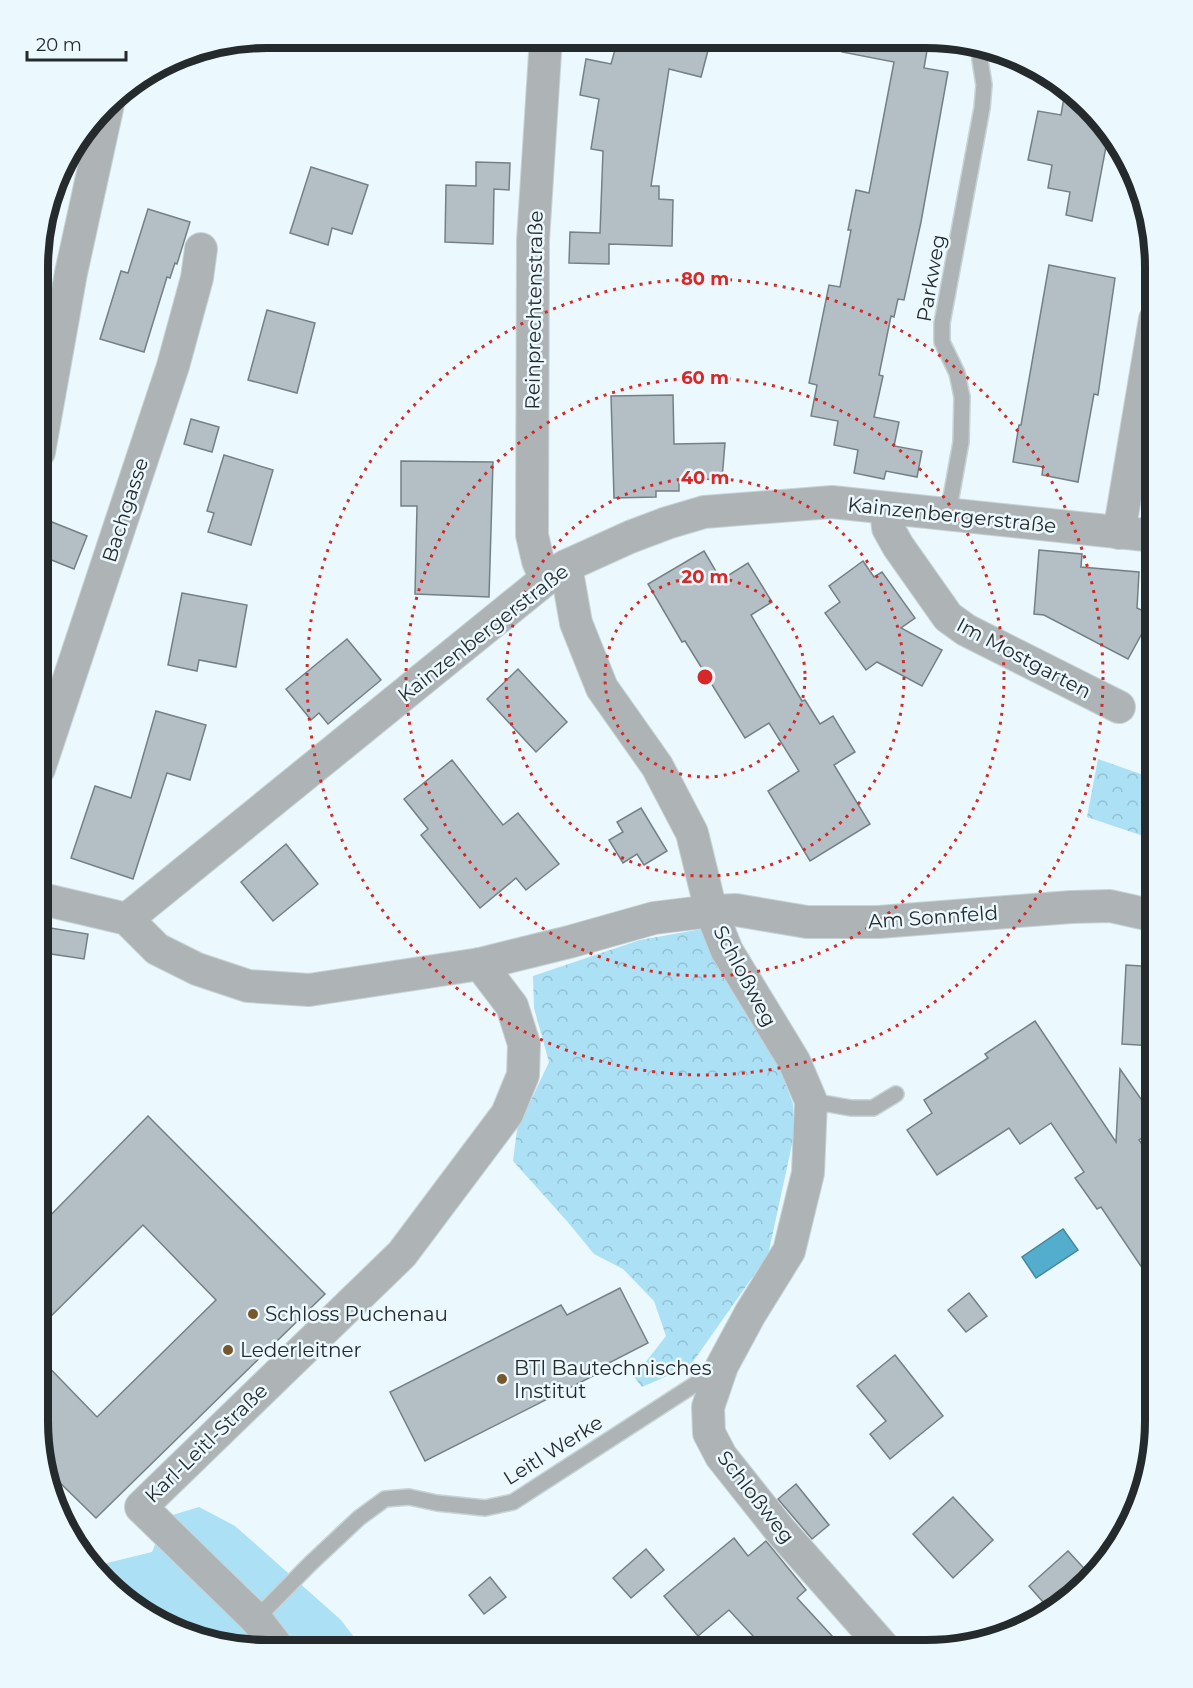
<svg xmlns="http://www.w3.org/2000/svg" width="1193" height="1688" font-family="Montserrat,sans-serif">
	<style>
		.green { fill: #abe0f5 }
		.forest { fill: url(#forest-crowns) }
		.water { fill: #53aece; stroke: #45869d; stroke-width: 1.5 }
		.building { fill: #b3bfc4; stroke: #758084; stroke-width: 1.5 }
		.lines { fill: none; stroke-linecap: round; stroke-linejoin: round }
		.service-casing { stroke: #c7d3d7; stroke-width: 18 }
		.minor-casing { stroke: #c7d3d7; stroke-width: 34 }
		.service { stroke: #aeb4b6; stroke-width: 15 }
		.minor { stroke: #aeb4b6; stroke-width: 32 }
		.ring { fill: none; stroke: #d62828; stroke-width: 3; stroke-dasharray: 3 6 }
		.poi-dot { fill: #77582d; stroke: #ebf8fd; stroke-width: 2 }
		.labels { text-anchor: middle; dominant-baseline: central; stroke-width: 5; stroke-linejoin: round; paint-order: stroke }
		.street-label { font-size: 20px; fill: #252a2c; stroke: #ebf8fd }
		.poi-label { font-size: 20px; fill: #252a2c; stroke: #ebf8fd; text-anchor: start }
		.rim { fill: none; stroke: #252a2c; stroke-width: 8 }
		.centre { fill: #d62828; stroke: #ebf8fd; stroke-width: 3 }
		.ring-label { font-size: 18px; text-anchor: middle; font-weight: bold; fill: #d62828; stroke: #ebf8fd; stroke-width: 5; stroke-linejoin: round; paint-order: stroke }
	</style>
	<defs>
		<pattern id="forest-crowns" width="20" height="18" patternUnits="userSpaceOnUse" patternTransform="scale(1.5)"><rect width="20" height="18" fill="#abe0f5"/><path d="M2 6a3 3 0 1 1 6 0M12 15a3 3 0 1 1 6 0" fill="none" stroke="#93c0d2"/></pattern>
	</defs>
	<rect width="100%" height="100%" fill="#ebf8fd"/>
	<path class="green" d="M199,1507L235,1526L341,1620L363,1649H238L139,1612L94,1572L61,1522L58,1510L86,1540L103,1564L152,1552L166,1517Z"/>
	<g class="forest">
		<path d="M1098,759L1155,779V840L1087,817Z"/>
		<path d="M702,929L778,1064L793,1104L794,1135L768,1255L690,1366L642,1387L634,1377L666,1336L654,1301L623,1269L594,1254L566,1220L513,1161L517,1130L549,1062L534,1008L533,976L640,940Z"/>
	</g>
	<path class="water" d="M1063,1229L1078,1250L1036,1278L1022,1257Z"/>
	<g class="building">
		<path d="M618,39H711L701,77L669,69L651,186H659V199L673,200L672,246L609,244V264L569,263L570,232L600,233L603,151L591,149L599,99L580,95L586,59L611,64Z"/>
		<path d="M844,39H929L924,68L948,72L921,222L904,300L898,299L894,317L891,316L879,375L883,376L874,417L899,422L894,446L922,451L917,477L886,471L884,479L854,473L858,450L834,445L838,421L811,416L817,385L809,383L829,285L840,287L851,230H848L856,190L869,193L894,62L842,52Z"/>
		<path d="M1066,86L1108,136L1092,221L1066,215L1070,192L1048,188L1052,165L1028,160L1038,111L1061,115Z"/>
		<path d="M476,162L510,163L509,190L494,189L493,244L445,242L446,185L476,186Z"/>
		<path d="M311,167L368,185L352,234L332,228L328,245L290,233Z"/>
		<path d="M148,209L190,222L177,264L175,263L170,278L167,277L144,352L100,339L121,271L128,273Z"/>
		<path d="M1049,265L1115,278L1098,395L1094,394L1078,482L1042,475L1043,467L1013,462L1019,425H1021Z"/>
		<path d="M267,310L315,323L297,393L248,380Z"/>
		<path d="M673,395L674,444L725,443L722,479L679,480V491H656V497L614,498L611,396Z"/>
		<path d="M191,419L219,427L212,452L184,444Z"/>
		<path d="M224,455L273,470L251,545L208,532L214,513L207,511Z"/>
		<path d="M401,461L493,462L489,597L415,594L417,506H401Z"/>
		<path d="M52,522L87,536L74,569L39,555Z"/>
		<path d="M1039,550L1082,554L1081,567L1139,572L1137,608L1152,615L1128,659L1044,615L1034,614Z"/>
		<path d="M704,551L721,580L748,563L772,602L751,615L802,701L805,700L820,724L833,716L855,752L834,765L870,824L810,861L768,791L799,771L769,723L745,738L685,641L682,642L648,584Z"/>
		<path d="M863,561L874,577L882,572L915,618L901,628L942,650L922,686L877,662L866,670L825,613L840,602L829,586Z"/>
		<path d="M182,593L247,605L236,667L199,660L197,671L168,665Z"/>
		<path d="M347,639L381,680L328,724L319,713L311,720L286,689Z"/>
		<path d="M518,669L567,722L536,752L487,699Z"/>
		<path d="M156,711L206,725L190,780L167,773L133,879L71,858L95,786L131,798Z"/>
		<path d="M452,760L503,825L518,813L559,864L526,890L516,878L480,908L421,835L428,829L404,799Z"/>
		<path d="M641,808L667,851L644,865L637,854L623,863L609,840L623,832L617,822Z"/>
		<path d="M286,844L318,884L273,921L241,882Z"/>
		<path d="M38,926L88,934L84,959L38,952Z"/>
		<path d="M1126,965L1155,967V1046L1122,1044Z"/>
		<path d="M1035,1021L1116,1142L1120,1069L1155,1119V1129L1139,1140L1155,1163V1287L1101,1207L1097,1209L1075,1178L1084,1172L1051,1123L1020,1144L1009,1128L937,1175L907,1130L932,1113L924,1100L988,1058L985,1054Z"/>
		<path d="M148,1116L325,1294L96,1518L50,1473L38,1421V1356L97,1417L216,1300L143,1225L38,1329V1228Z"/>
		<path d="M620,1288L648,1343L595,1370L597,1374L425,1461L390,1392L561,1305L567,1315Z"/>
		<path d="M969,1293L987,1316L966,1332L948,1310Z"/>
		<path d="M895,1355L943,1416L890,1459L870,1434L886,1421L857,1386Z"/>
		<path d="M796,1484L829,1525L812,1539L778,1499Z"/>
		<path d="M953,1497L993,1540L953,1578L913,1534Z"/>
		<path d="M734,1538L748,1556L766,1541L806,1590L797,1598L845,1650H766L729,1610L698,1636L664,1596Z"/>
		<path d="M646,1549L664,1570L631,1598L613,1578Z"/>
		<path d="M1068,1551L1092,1577L1077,1594L1051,1611L1029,1586Z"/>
		<path d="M490,1577L506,1597L484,1614L469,1595Z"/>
	</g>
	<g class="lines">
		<g class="service-casing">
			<g id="service">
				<path d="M948,514L961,442L962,397L957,373L942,342V323L982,108L984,85L980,60L981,46"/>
				<path d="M811,1101L851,1108H873L896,1094"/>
				<path d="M256,1619L310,1564L359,1518L385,1499L409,1497L437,1503L485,1508L513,1502L717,1370"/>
			</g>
		</g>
		<g class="minor-casing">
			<g id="minor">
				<path d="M546,38L533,240L532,535L538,561L546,579"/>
				<path d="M39,452L71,273L108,104"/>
				<path d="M886,508L888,528L898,546L948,617L966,630L1119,707"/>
				<path d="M1119,533L1155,319"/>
				<path d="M566,566L576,623L602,688L657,766L692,833L711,911L736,910L807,922H879L1071,907L1110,906L1155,916"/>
				<path d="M39,769L173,366L197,278L201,249"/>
				<path d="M38,898L127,919L157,949L197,969L248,986L309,990L480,964L569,942L654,918L711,911L727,951L794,1061L811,1101L808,1173L789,1251L750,1314L722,1366L708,1407L709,1433L721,1456L779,1529L886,1650"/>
				<path d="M127,919L546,579L566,566L630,537L667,523L704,512L832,502L1155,536"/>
				<path d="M279,1649L256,1619L141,1507L402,1254L507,1114L523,1075L524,1044L512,1006L480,964"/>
			</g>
		</g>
		<use href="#service" class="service"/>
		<use href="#minor" class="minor"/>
	</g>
	<g class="ring">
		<circle cx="705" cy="677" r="100"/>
		<circle cx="705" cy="677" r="199"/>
		<circle cx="705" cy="677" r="299"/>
		<circle cx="705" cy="677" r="398"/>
	</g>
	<g class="poi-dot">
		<circle cx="253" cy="1314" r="6"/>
		<circle cx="228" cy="1350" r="6"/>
		<circle cx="502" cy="1379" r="6"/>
	</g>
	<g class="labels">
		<g class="street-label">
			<text transform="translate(931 278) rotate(-80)">Parkweg</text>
			<text transform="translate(534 310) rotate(-89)">Reinprechtenstraße</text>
			<text transform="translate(125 510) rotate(-72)">Bachgasse</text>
			<text transform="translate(952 515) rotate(6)">Kainzenbergerstraße</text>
			<text transform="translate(483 633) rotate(-38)">Kainzenbergerstraße</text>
			<text transform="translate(1024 658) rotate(28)">Im Mostgarten</text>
			<text transform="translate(933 917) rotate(-4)">Am Sonnfeld</text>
			<text transform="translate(745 976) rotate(62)">Schloßweg</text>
			<text transform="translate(206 1443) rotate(-44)">Karl-Leitl-Straße</text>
			<text transform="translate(553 1450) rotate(-32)">Leitl Werke</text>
			<text transform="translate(756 1497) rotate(52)">Schloßweg</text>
		</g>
		<g class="poi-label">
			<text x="265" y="1314">Schloss Puchenau</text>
			<text x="240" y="1350">Lederleitner</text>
			<text x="514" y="1368">BTI Bautechnisches<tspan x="514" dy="23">Institut</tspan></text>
		</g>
	</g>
	<path d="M0 0H1193V1688H0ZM267 48H926A219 219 0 0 1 1145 267V1421A219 219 0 0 1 926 1640H267A219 219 0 0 1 48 1421V267A219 219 0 0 1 267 48Z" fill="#ebf8fd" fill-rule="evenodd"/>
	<path class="rim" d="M267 48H926A219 219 0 0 1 1145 267V1421A219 219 0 0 1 926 1640H267A219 219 0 0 1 48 1421V267A219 219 0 0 1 267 48Z"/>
	<circle cx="705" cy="677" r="9" class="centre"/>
	<g class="ring-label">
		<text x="705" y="285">80 m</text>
		<text x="705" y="384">60 m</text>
		<text x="705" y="484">40 m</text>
		<text x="705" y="583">20 m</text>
	</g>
	<path d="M27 51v9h99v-9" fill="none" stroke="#252a2c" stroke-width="3"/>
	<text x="36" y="51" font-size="18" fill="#252a2c" stroke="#ebf8fd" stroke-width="4.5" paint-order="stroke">20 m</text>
</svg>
